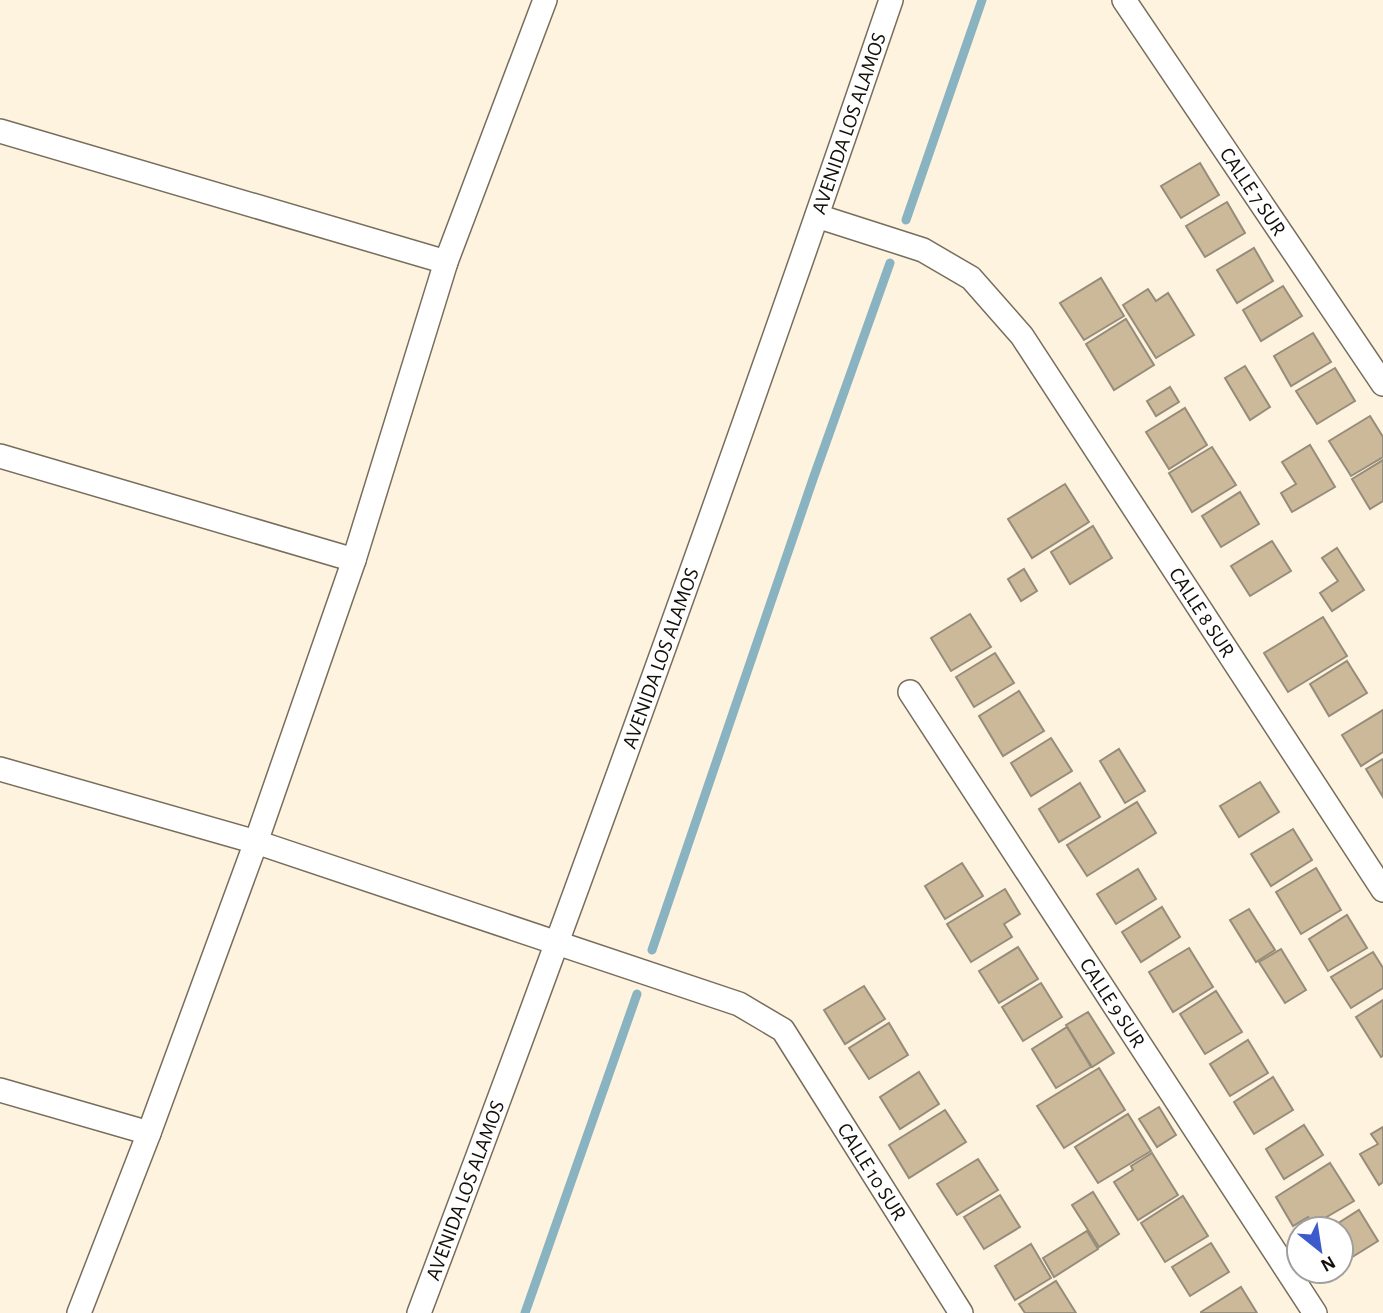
<svg xmlns="http://www.w3.org/2000/svg" width="1383" height="1313" font-family="'Alegreya Sans',sans-serif">
	<style>
		.lines { fill: none; stroke-linecap: round; stroke-linejoin: round }
		.stream { stroke: #89b3c1; stroke-width: 9 }
		.building { fill: #ccb999; stroke: #968c7a; stroke-width: 2 }
		.minor-casing { stroke: #776d5c; stroke-width: 26 }
		.minor { stroke: #fff; stroke-width: 23 }
		.labels { text-anchor: middle; dominant-baseline: central; stroke-width: 5; stroke-linejoin: round; paint-order: stroke }
		.street-label { font-size: 21px; fill: #141009; stroke: #fff }
	</style>
	<rect width="100%" height="100%" fill="#fef3df"/>
	<g class="lines">
		<g class="stream">
			<path d="M906,220L982,0"/>
			<path d="M652,950L813,479L890,263"/>
			<path d="M525,1313L637,994"/>
		</g>
	</g>
	<g class="building">
		<path d="M1200,163L1219,195L1181,218L1161,186Z"/>
		<path d="M1227,202L1245,233L1205,257L1186,226Z"/>
		<path d="M1254,248L1273,281L1237,303L1217,270Z"/>
		<path d="M1101,278L1124,316L1084,340L1060,303Z"/>
		<path d="M1283,286L1302,316L1261,341L1243,310Z"/>
		<path d="M1148,289L1156,301L1168,293L1194,335L1156,358L1123,305Z"/>
		<path d="M1126,319L1154,365L1114,390L1086,344Z"/>
		<path d="M1313,333L1331,362L1291,386L1274,356Z"/>
		<path d="M1245,366L1270,407L1250,420L1225,378Z"/>
		<path d="M1335,368L1355,401L1317,424L1296,391Z"/>
		<path d="M1170,387L1179,402L1156,416L1147,401Z"/>
		<path d="M1185,408L1207,445L1169,469L1146,432Z"/>
		<path d="M1370,416L1383,437V457L1351,476L1329,441Z"/>
		<path d="M1310,445L1335,487L1292,512L1281,493L1296,484L1282,462Z"/>
		<path d="M1212,447L1236,485L1192,512L1169,473Z"/>
		<path d="M1383,460V501L1370,509L1352,479Z"/>
		<path d="M1065,484L1089,522L1032,558L1008,519Z"/>
		<path d="M1240,492L1259,524L1221,547L1202,516Z"/>
		<path d="M1093,526L1112,558L1070,584L1051,552Z"/>
		<path d="M1272,541L1291,571L1250,596L1231,566Z"/>
		<path d="M1337,548L1364,590L1332,611L1320,593L1338,581L1322,558Z"/>
		<path d="M1024,569L1037,591L1021,601L1008,579Z"/>
		<path d="M970,614L991,647L951,671L931,638Z"/>
		<path d="M1323,617L1347,656L1288,692L1264,653Z"/>
		<path d="M995,653L1014,683L974,707L956,677Z"/>
		<path d="M1347,661L1367,693L1329,716L1310,684Z"/>
		<path d="M1019,691L1044,731L1003,756L979,716Z"/>
		<path d="M1383,710V752L1361,766L1342,735Z"/>
		<path d="M1051,738L1072,771L1031,796L1011,763Z"/>
		<path d="M1119,749L1145,791L1125,803L1100,761Z"/>
		<path d="M1383,759V797L1366,769Z"/>
		<path d="M1260,782L1279,812L1239,837L1220,806Z"/>
		<path d="M1080,783L1100,817L1059,842L1039,809Z"/>
		<path d="M1137,802L1156,833L1087,876L1067,845Z"/>
		<path d="M1293,829L1312,860L1271,886L1251,854Z"/>
		<path d="M962,863L983,896L945,919L925,886Z"/>
		<path d="M1316,868L1341,910L1301,934L1276,892Z"/>
		<path d="M1138,869L1156,899L1116,924L1097,894Z"/>
		<path d="M1005,889L1020,914L1004,924L1012,937L971,962L947,924Z"/>
		<path d="M1162,907L1180,937L1141,962L1122,932Z"/>
		<path d="M1249,909L1275,950L1256,962L1230,920Z"/>
		<path d="M1347,915L1367,948L1328,971L1309,939Z"/>
		<path d="M1018,947L1038,979L999,1003L979,971Z"/>
		<path d="M1189,948L1213,987L1173,1012L1149,972Z"/>
		<path d="M1281,949L1306,990L1285,1003L1259,962Z"/>
		<path d="M1373,952L1383,968V988L1351,1008L1331,977Z"/>
		<path d="M1041,983L1062,1017L1023,1041L1002,1007Z"/>
		<path d="M864,986L885,1019L845,1044L824,1010Z"/>
		<path d="M1216,991L1242,1032L1205,1054L1180,1014Z"/>
		<path d="M1383,1000V1056L1381,1057L1356,1017Z"/>
		<path d="M1088,1012L1114,1053L1092,1067L1066,1025Z"/>
		<path d="M889,1023L908,1055L869,1079L849,1048Z"/>
		<path d="M1067,1027L1091,1067L1056,1088L1032,1049Z"/>
		<path d="M1248,1040L1268,1073L1230,1096L1210,1064Z"/>
		<path d="M1099,1068L1125,1110L1064,1148L1037,1106Z"/>
		<path d="M919,1072L939,1104L900,1129L880,1097Z"/>
		<path d="M1273,1077L1293,1110L1254,1134L1234,1102Z"/>
		<path d="M1159,1107L1176,1135L1157,1147L1139,1119Z"/>
		<path d="M945,1110L966,1142L909,1178L889,1145Z"/>
		<path d="M1128,1114L1151,1151L1098,1183L1075,1147Z"/>
		<path d="M1304,1125L1323,1155L1284,1179L1266,1149Z"/>
		<path d="M1383,1127V1182L1379,1185L1360,1154L1378,1144L1371,1134Z"/>
		<path d="M1152,1153L1178,1195L1138,1220L1114,1182L1133,1170L1131,1166Z"/>
		<path d="M978,1159L998,1190L957,1215L937,1184Z"/>
		<path d="M1330,1163L1354,1201L1313,1225L1308,1217L1293,1226L1276,1197Z"/>
		<path d="M1093,1192L1119,1234L1099,1247L1072,1205Z"/>
		<path d="M1000,1195L1020,1227L984,1249L964,1217Z"/>
		<path d="M1183,1196L1208,1236L1165,1262L1141,1223Z"/>
		<path d="M1359,1210L1378,1241L1341,1264V1229H1329Z"/>
		<path d="M1087,1231L1098,1249L1054,1277L1043,1258Z"/>
		<path d="M1211,1243L1229,1272L1190,1296L1172,1267Z"/>
		<path d="M1031,1244L1051,1278L1015,1300L995,1266Z"/>
		<path d="M1056,1281L1076,1313H1025L1019,1304Z"/>
		<path d="M1241,1287L1257,1313H1201V1312Z"/>
	</g>
	<g class="lines">
		<g class="minor-casing">
			<g id="minor">
				<path id="s1" d="M1124,0L1383,384"/>
				<path d="M0,131L446,262"/>
				<path id="s2" d="M817,216L923,250L971,278L1022,336L1383,890"/>
				<path d="M0,456L354,560"/>
				<path id="s3" d="M910,692L1315,1313"/>
				<path id="s4" d="M0,769L256,842L739,1004L783,1030L961,1313"/>
				<path d="M0,1090L149,1133"/>
				<path d="M79,1313L149,1133L256,842L354,560L446,262L545,0"/>
				<path id="s5" d="M419,1313C583,878 741,440 891,0"/>
			</g>
		</g>
		<use href="#minor" class="minor"/>
	</g>
	<g class="labels">
		<g class="street-label">
			<text stroke="none"><textPath href="#s5" startOffset="1265">AVENIDA LOS ALAMOS</textPath></text>
			<text stroke="none"><textPath href="#s1" startOffset="231">CALLE 7 SUR</textPath></text>
			<text stroke="none"><textPath href="#s2" startOffset="574">CALLE 8 SUR</textPath></text>
			<text stroke="none"><textPath href="#s5" startOffset="698">AVENIDA LOS ALAMOS</textPath></text>
			<text stroke="none"><textPath href="#s3" startOffset="371">CALLE 9 SUR</textPath></text>
			<text stroke="none"><textPath href="#s4" startOffset="994">CALLE 10 SUR</textPath></text>
			<text stroke="none"><textPath href="#s5" startOffset="131">AVENIDA LOS ALAMOS</textPath></text>
		</g>
	</g>
	<g transform="translate(1320 1250) rotate(150)"><circle r="33" fill="#ffffff" stroke="#a19f9d" stroke-width="2"/>
	<path d="M0-5L12 26L0 18L-12 26Z" fill="#3e5bcd"/>
	<text y="-10" font-size="19" font-weight="bold" text-anchor="middle" fill="#141009">N</text>
	</g>
</svg>
